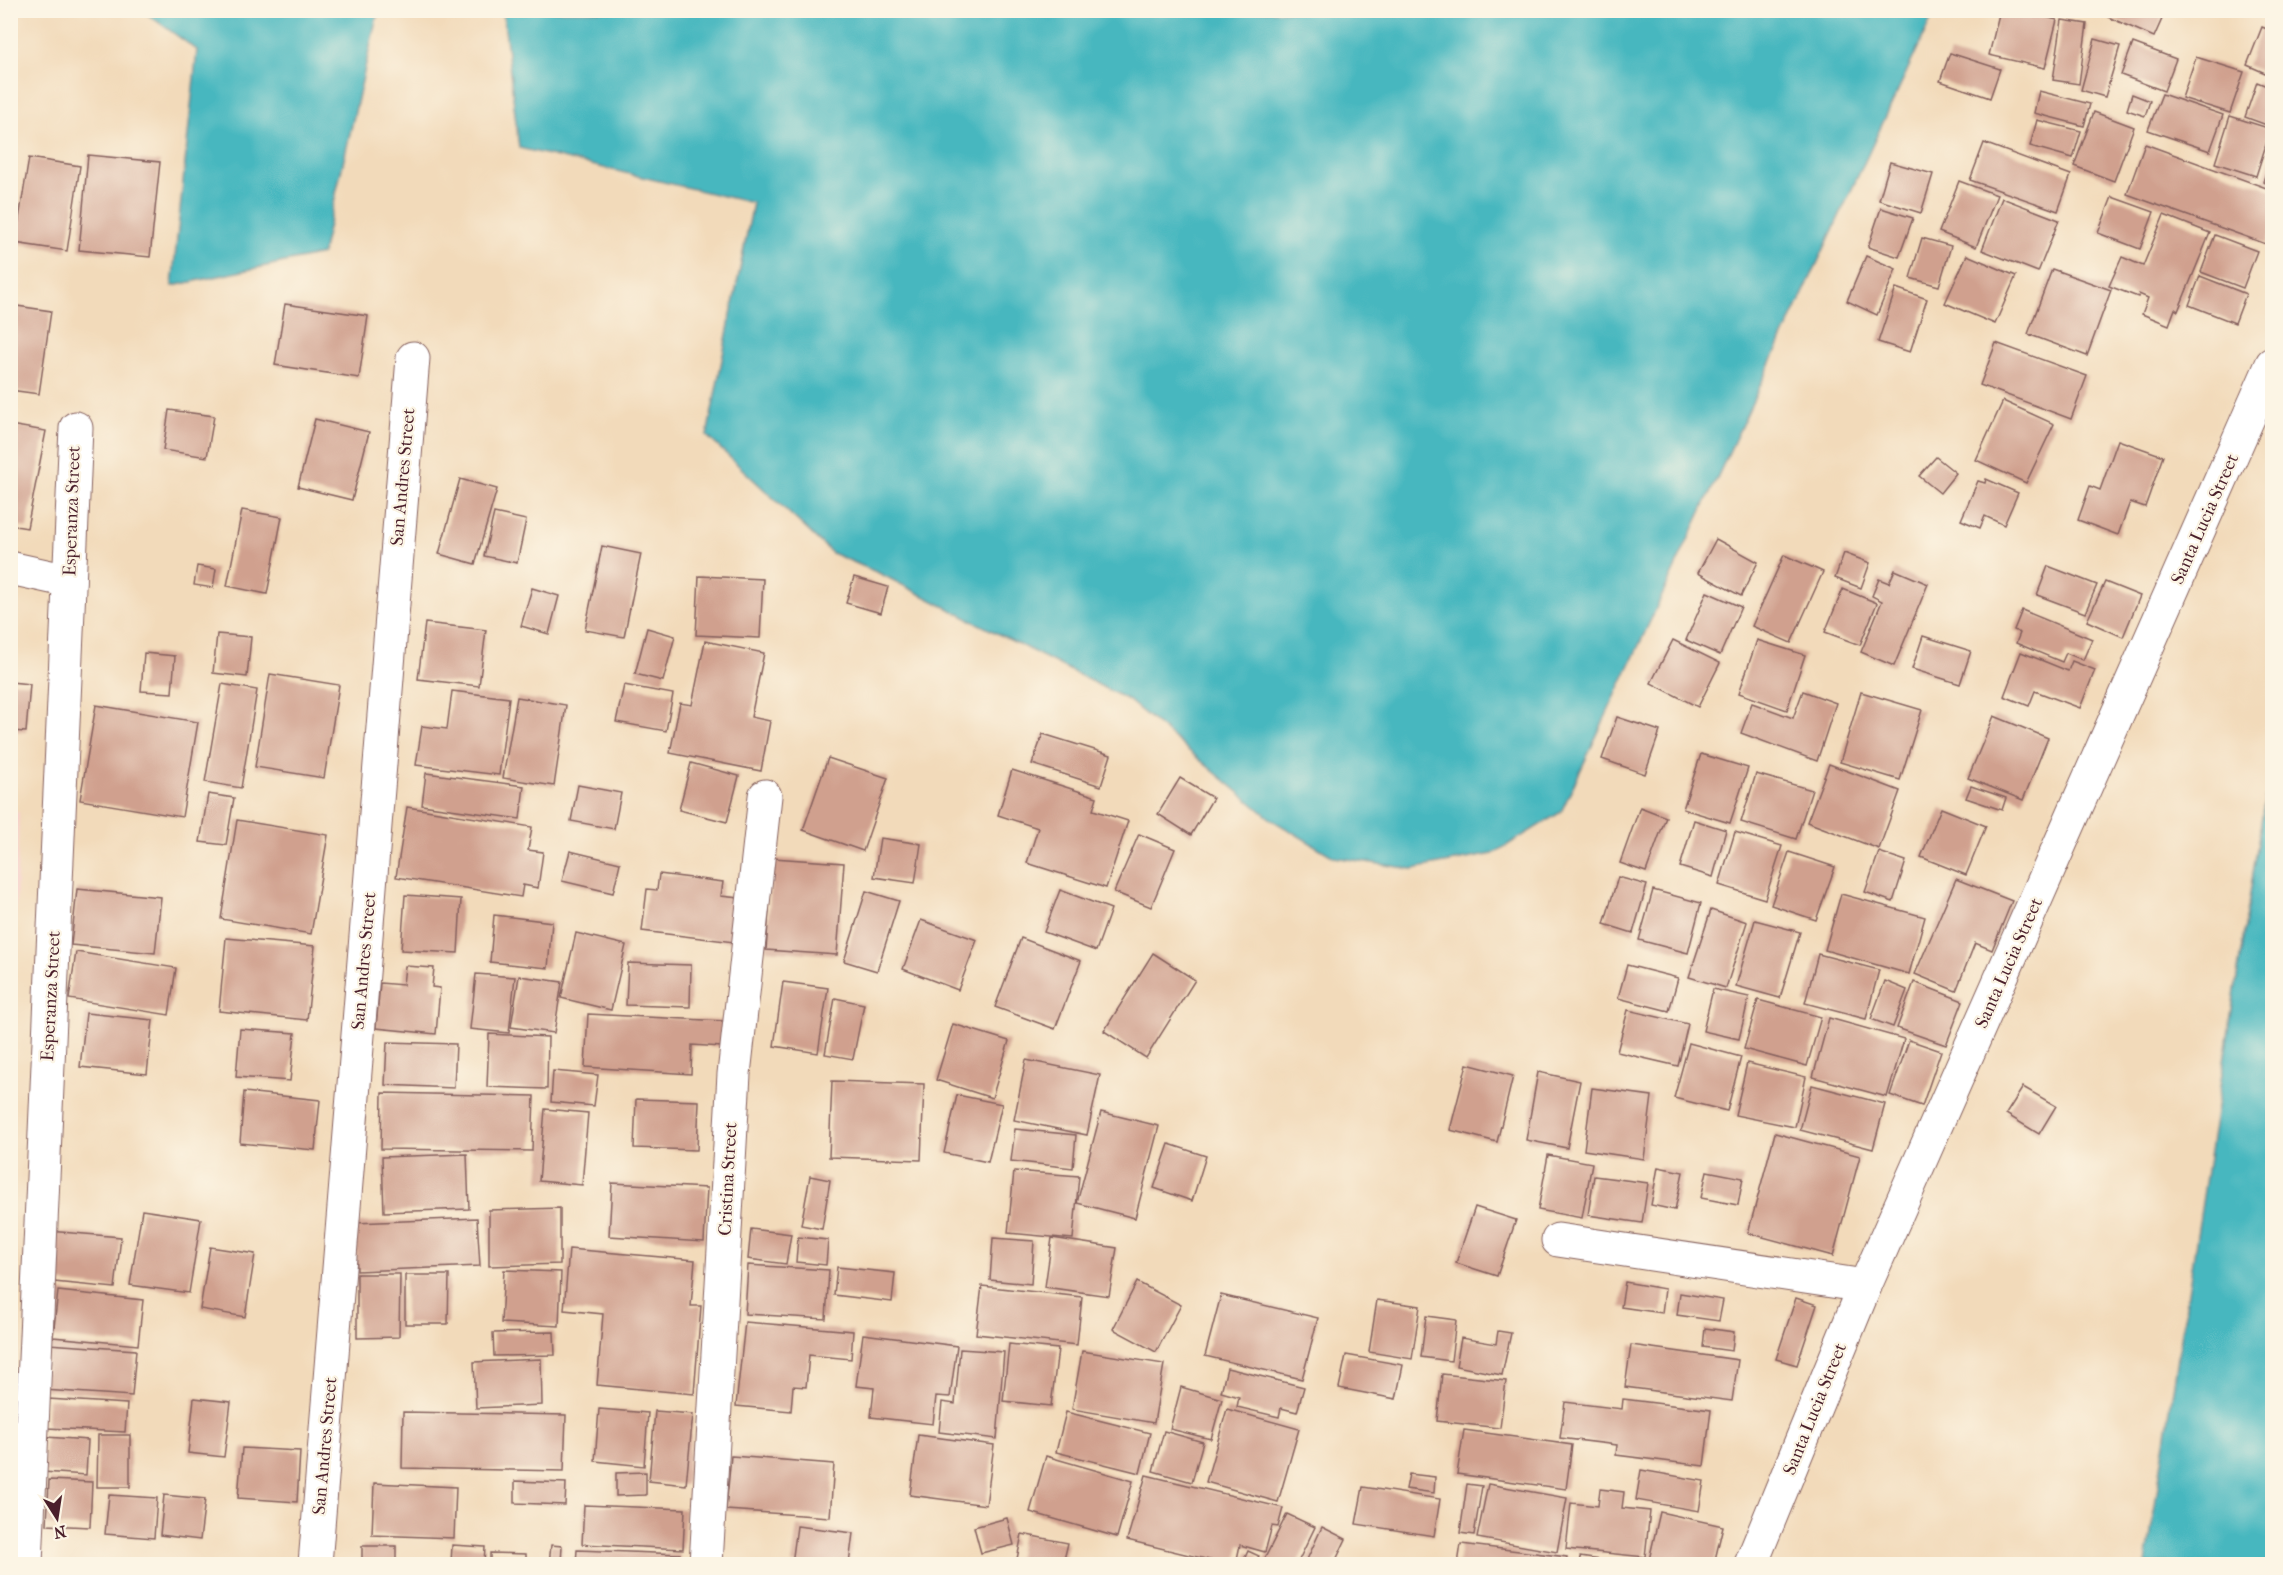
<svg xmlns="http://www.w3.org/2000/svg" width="2283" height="1575" font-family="'IM FELL French Canon',serif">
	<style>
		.built { fill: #f7d0cd }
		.water { fill: #47b7bf; stroke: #486b75; stroke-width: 1.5 }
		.building { fill: #d0a08e }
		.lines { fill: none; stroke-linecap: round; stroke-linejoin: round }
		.minor-casing { stroke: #85605d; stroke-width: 35 }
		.minor { stroke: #fff; stroke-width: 33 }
		.labels { text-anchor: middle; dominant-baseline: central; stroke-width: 4.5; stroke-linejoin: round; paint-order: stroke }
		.street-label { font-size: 18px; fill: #4a1f2b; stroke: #fcf5e5 }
	</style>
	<rect width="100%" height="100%" fill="#fcf5e5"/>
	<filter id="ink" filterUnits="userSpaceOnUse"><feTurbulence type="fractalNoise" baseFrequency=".0167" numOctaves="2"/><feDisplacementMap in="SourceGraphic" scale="12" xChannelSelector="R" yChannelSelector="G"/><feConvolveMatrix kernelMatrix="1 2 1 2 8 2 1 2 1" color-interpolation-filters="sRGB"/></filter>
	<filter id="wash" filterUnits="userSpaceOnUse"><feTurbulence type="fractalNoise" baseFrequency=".008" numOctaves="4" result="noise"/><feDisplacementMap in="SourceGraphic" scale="24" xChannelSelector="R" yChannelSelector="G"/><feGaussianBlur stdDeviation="1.35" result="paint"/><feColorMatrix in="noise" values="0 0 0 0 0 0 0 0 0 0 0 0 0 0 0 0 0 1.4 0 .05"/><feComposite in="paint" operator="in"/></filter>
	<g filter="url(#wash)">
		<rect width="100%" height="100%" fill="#f2daba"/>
		<path class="built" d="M10,812H19L11,1065H10Z"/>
		<g class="water">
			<path d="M143,11H1935L1561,812L1493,854L1412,869L1334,857L1272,820L1128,700L881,574L832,553L707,436L753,203L519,148L503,12H378L322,254L172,286L197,50Z"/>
			<path d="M2265,797H2272V1564H2146Z"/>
		</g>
		<g id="blocks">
			<g class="building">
				<path d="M2000,10H2018L2057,20L2045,68L1989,55Z"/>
				<path d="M2111,10H2166L2154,37L2108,17Z"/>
				<path d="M2062,20L2087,24L2079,84L2053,80Z"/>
				<path d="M2262,27L2272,31V76L2247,65Z"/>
				<path d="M2095,39L2120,46L2105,97L2081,90Z"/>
				<path d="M2133,43L2176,59L2164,91L2121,75Z"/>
				<path d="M1950,53L2000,69L1990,98L1940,81Z"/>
				<path d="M2196,57L2244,72L2230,113L2182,98Z"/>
				<path d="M2257,82L2272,88V127L2245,117Z"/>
				<path d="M2039,91L2090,104L2084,126L2034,113Z"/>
				<path d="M2132,94L2150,101L2145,116L2127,110Z"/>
				<path d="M2162,94L2223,115L2210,151L2148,130Z"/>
				<path d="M2094,112L2134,127L2114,181L2074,166Z"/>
				<path d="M2230,116L2271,129L2256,176L2215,163Z"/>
				<path d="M2037,120L2081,131L2073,158L2030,146Z"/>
				<path d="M1984,143L2071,175L2058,211L1970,180Z"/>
				<path d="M2145,144L2272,190V226L2266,244L2127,194Z"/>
				<path d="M2272,153V185L2263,182Z"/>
				<path d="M88,155L160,162L150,257L79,250Z"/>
				<path d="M29,158L80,166L67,251L15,243Z"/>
				<path d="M1890,162L1933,174L1921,213L1879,200Z"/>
				<path d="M1959,181L1997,195L1976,247L1939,232Z"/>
				<path d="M2112,197L2154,212L2140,249L2098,233Z"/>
				<path d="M2002,198L2059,220L2038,272L1982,250Z"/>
				<path d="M1881,208L1913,218L1899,257L1868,247Z"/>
				<path d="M2164,215L2210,233L2178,311L2175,309L2169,325L2142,314L2148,298L2139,294L2138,297L2109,286L2122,257L2143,266Z"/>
				<path d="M2215,235L2257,251L2243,288L2201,272Z"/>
				<path d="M1922,238L1951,246L1939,286L1910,278Z"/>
				<path d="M1967,255L2016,276L1995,324L1945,303Z"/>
				<path d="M1866,256L1896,269L1877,315L1847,301Z"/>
				<path d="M2052,269L2111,290L2087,356L2028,334Z"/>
				<path d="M2200,276L2246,294L2235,323L2189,305Z"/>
				<path d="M1896,288L1927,299L1910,352L1878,342Z"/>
				<path d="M285,304L368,316L359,378L275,365Z"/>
				<path d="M10,305L51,311L39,394L10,390Z"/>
				<path d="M1996,343L2087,376L2071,419L1980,385Z"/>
				<path d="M2003,401L2054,424L2026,483L1976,460Z"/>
				<path d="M169,410L214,416L207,457L163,450Z"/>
				<path d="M315,419L369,432L352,500L298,487Z"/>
				<path d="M10,425L46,431L27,528L10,525Z"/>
				<path d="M2118,440L2163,456L2145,507L2130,502L2118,535L2078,520L2090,486L2100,490Z"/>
				<path d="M1936,457L1956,473L1940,493L1919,476Z"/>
				<path d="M460,479L497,489L475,564L439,554Z"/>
				<path d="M1986,479L2018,493L2004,525L1985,516L1980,528L1961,520L1978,481L1985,483Z"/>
				<path d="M242,510L282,517L267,594L227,586Z"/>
				<path d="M494,513L526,520L517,563L484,556Z"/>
				<path d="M1716,539L1758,562L1741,596L1698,573Z"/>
				<path d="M602,546L641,554L624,637L585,630Z"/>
				<path d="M1844,553L1870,563L1861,588L1835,578Z"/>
				<path d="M1784,555L1823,572L1791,643L1752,626Z"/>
				<path d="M197,566L216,569L213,588L194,585Z"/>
				<path d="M2048,566L2097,585L2085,613L2037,595Z"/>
				<path d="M1895,570L1928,584L1894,666L1861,652L1882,601L1872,596L1879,579L1889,583Z"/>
				<path d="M699,576L763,579L760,638L696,635Z"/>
				<path d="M854,577L888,587L881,613L846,603Z"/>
				<path d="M2105,582L2140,596L2123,637L2087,621Z"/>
				<path d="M532,588L559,596L549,634L521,626Z"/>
				<path d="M1843,589L1877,603L1860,645L1825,632Z"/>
				<path d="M1707,592L1741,607L1720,655L1686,640Z"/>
				<path d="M2022,610L2092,639L2083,660L2066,653L2062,662L2016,643L2020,633L2014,630Z"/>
				<path d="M425,623L486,630L479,686L418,679Z"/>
				<path d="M647,628L675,636L663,681L635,674Z"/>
				<path d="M217,634L251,637L247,677L213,673Z"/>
				<path d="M1923,636L1971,651L1960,684L1912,669Z"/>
				<path d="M1673,640L1720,663L1698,707L1651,683Z"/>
				<path d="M1757,640L1805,655L1787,710L1739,693Z"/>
				<path d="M705,641L764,653L751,717L770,721L761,771L670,753L680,703L692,705Z"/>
				<path d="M2021,652L2068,671L2072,661L2095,670L2080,708L2035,691L2029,706L2004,696Z"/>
				<path d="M144,653L175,656L172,693L141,691Z"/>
				<path d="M270,674L339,685L324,778L255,767Z"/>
				<path d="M10,682L30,684L26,732L10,731Z"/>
				<path d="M222,684L257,690L241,788L205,782Z"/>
				<path d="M624,685L673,694L666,731L616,722Z"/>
				<path d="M452,691L509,698L499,775L416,765L422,726L447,729Z"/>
				<path d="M1803,691L1836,703L1817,761L1741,733L1752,703L1793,718Z"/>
				<path d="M1861,692L1922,710L1900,780L1840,762Z"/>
				<path d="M517,697L566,705L554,786L503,778Z"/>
				<path d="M96,705L198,722L182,817L80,800Z"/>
				<path d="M1994,716L2048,738L2023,800L1968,778Z"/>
				<path d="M1617,717L1660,731L1645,774L1602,759Z"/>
				<path d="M1043,734L1111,755L1101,786L1032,764Z"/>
				<path d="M10,739H16L12,782L10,781Z"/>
				<path d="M1701,754L1748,768L1730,823L1683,809Z"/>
				<path d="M828,758L888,778L863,851L803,830Z"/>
				<path d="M691,763L739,776L727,822L679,810Z"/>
				<path d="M1829,764L1900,791L1879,849L1807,822Z"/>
				<path d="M1012,770L1097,797L1093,810L1128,821L1106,888L1027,863L1038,828L998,815Z"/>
				<path d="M426,773L524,786L520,819L422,805Z"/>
				<path d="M1756,774L1812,790L1796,839L1741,822Z"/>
				<path d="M1180,778L1213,798L1191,835L1158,814Z"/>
				<path d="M578,785L621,793L614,829L571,821Z"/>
				<path d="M1971,786L2006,798L2002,810L1966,798Z"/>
				<path d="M208,794L234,798L226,845L200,842Z"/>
				<path d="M407,807L532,827L528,850L543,852L538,888L523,885L521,897L396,877Z"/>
				<path d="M1640,807L1666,817L1646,872L1620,863Z"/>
				<path d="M1941,808L1986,826L1966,875L1921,857Z"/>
				<path d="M237,820L328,835L311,934L221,919Z"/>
				<path d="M1694,820L1726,830L1713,877L1680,867Z"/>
				<path d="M1735,832L1782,846L1765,899L1719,885Z"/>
				<path d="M1139,834L1175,849L1151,907L1114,892Z"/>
				<path d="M880,838L921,844L915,883L874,877Z"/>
				<path d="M570,851L620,863L613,893L562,881Z"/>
				<path d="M1789,852L1835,867L1816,920L1771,905Z"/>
				<path d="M1879,852L1906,861L1893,902L1865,892Z"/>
				<path d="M773,858L844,863L837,955L766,950Z"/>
				<path d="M659,874L723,882L721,896L739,898L734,942L642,931L647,889L657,890Z"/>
				<path d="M1618,877L1647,885L1633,933L1604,924Z"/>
				<path d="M1956,879L2012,901L1992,950L1975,943L1956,991L1915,974Z"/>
				<path d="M77,889L161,897L155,953L71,945Z"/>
				<path d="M1060,890L1111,909L1096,951L1044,932Z"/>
				<path d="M1653,890L1701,903L1688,953L1639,940Z"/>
				<path d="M866,891L899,901L877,971L844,961Z"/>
				<path d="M1841,894L1925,917L1909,974L1825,950Z"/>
				<path d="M405,895L461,899L458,953L401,950Z"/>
				<path d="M1711,910L1747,922L1726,988L1689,977Z"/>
				<path d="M494,915L552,922L548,968L490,962Z"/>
				<path d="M921,920L977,940L958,990L903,969Z"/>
				<path d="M1755,920L1800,932L1780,998L1736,986Z"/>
				<path d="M576,933L626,945L611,1010L561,998Z"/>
				<path d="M226,938L315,946L307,1020L219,1011Z"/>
				<path d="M1021,938L1081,961L1055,1029L995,1007Z"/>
				<path d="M76,952L176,968L169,1015L69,999Z"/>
				<path d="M1153,953L1195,980L1146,1058L1104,1031Z"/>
				<path d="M1818,954L1879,970L1866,1019L1805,1003Z"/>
				<path d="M628,963L691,965L690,1007L626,1005Z"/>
				<path d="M1627,965L1678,978L1669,1011L1618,998Z"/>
				<path d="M405,966L434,968L432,987L440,988L436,1034L376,1028L380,983L403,985Z"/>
				<path d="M476,974L515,977L509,1033L470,1029Z"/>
				<path d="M519,976L562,982L554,1033L511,1027Z"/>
				<path d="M1885,981L1907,990L1893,1027L1871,1019Z"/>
				<path d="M783,982L828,988L818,1053L774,1046Z"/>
				<path d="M1914,982L1963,1001L1946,1045L1897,1028Z"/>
				<path d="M1713,989L1749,997L1739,1039L1703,1031Z"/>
				<path d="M835,998L864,1004L853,1059L825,1054Z"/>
				<path d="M1758,1000L1821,1017L1807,1066L1744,1049Z"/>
				<path d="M1628,1010L1688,1024L1678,1066L1617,1052Z"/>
				<path d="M86,1013L153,1020L147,1074L80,1067Z"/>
				<path d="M588,1014L724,1021L722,1047L692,1045L691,1074L585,1067Z"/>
				<path d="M1829,1018L1904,1039L1887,1097L1813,1077Z"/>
				<path d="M953,1024L1009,1041L992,1098L936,1080Z"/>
				<path d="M240,1029L295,1033L290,1081L236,1077Z"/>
				<path d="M489,1034L548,1037L547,1089L487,1087Z"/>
				<path d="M1909,1040L1941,1051L1922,1106L1890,1095Z"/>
				<path d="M387,1042L456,1044L454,1088L385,1085Z"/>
				<path d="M1689,1043L1741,1057L1727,1111L1674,1098Z"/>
				<path d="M1026,1060L1100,1075L1087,1135L1014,1120Z"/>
				<path d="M1747,1063L1806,1077L1795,1127L1735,1115Z"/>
				<path d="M1467,1064L1513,1076L1497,1142L1450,1130Z"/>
				<path d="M553,1071L598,1075L594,1106L551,1102Z"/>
				<path d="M1538,1072L1580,1081L1567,1148L1526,1140Z"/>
				<path d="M832,1081L924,1084L921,1160L829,1157Z"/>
				<path d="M1812,1085L1885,1104L1873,1149L1800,1130Z"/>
				<path d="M2023,1087L2056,1106L2039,1134L2006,1114Z"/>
				<path d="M1592,1088L1652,1096L1644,1159L1584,1150Z"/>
				<path d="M244,1092L320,1100L315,1150L240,1143Z"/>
				<path d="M382,1093L534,1096L532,1151L381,1149Z"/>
				<path d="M957,1095L1002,1104L988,1162L944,1153Z"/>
				<path d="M636,1099L699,1101L697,1150L634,1148Z"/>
				<path d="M545,1109L588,1113L582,1185L539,1181Z"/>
				<path d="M1101,1112L1159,1126L1135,1218L1077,1203Z"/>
				<path d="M1015,1129L1076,1135L1073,1168L1011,1161Z"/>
				<path d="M1775,1133L1860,1156L1833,1256L1748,1233Z"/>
				<path d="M1169,1144L1206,1156L1192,1201L1154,1188Z"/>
				<path d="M467,1154L469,1209L384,1212L382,1157Z"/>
				<path d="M1548,1155L1592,1163L1582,1218L1538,1210Z"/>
				<path d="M1658,1167L1683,1172L1675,1210L1651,1205Z"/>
				<path d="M1014,1171L1079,1176L1073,1239L1008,1233Z"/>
				<path d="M1707,1171L1743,1178L1738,1205L1701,1198Z"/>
				<path d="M810,1176L830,1180L822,1229L801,1225Z"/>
				<path d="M1594,1176L1648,1183L1642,1223L1588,1215Z"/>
				<path d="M612,1183L707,1188L704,1242L609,1236Z"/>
				<path d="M1475,1207L1516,1220L1497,1276L1456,1263Z"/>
				<path d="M560,1208V1264L489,1266V1210Z"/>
				<path d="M142,1210L201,1219L189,1293L130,1285Z"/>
				<path d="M477,1218L480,1266L357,1271L355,1223Z"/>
				<path d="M751,1229L791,1234L786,1264L748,1259Z"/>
				<path d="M48,1231L121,1237L115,1288L44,1281Z"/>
				<path d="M798,1237L828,1240L826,1265L796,1262Z"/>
				<path d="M993,1238L1034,1241L1031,1284L990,1280Z"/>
				<path d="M1052,1238L1117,1248L1109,1296L1045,1287Z"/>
				<path d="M210,1247L255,1254L245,1317L200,1309Z"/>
				<path d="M569,1249L695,1260L691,1306H701L694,1394L597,1385L603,1314L564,1310Z"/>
				<path d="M748,1265L829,1270L826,1319L745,1314Z"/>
				<path d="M837,1267L895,1273L892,1302L834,1295Z"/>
				<path d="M504,1270L561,1272L559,1326L501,1323Z"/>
				<path d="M357,1274H400L399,1337L357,1338Z"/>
				<path d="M405,1275H449L448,1324H405Z"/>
				<path d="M1137,1282L1181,1305L1156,1352L1113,1329Z"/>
				<path d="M1625,1282L1665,1289L1662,1313L1621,1307Z"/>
				<path d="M982,1286L1082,1297L1077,1345L976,1334Z"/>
				<path d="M58,1291L143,1300L138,1345L53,1337Z"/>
				<path d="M1680,1293L1723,1300L1719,1321L1677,1315Z"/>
				<path d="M1221,1295L1318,1318L1302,1379L1205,1356Z"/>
				<path d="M1796,1298L1817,1305L1797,1365L1776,1359Z"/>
				<path d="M1377,1300L1420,1306L1412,1359L1369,1352Z"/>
				<path d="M1426,1316L1456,1320L1451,1361L1421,1357Z"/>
				<path d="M745,1322L853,1331L851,1359L809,1355L806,1387L793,1386L791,1411L736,1406Z"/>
				<path d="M1705,1328L1734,1332L1732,1351L1703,1347Z"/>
				<path d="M1498,1331L1511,1333L1502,1375L1456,1366L1461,1338L1496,1344Z"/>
				<path d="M554,1332L555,1355L494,1356L493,1333Z"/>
				<path d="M863,1334L957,1346L950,1397L936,1396L933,1424L871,1417L874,1388L856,1386Z"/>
				<path d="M48,1344L136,1350L132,1396L44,1390Z"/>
				<path d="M1009,1344L1058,1349L1051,1406L1003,1401Z"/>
				<path d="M1631,1345L1738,1360L1732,1401L1625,1387Z"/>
				<path d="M960,1349L1004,1352L997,1439L939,1432L942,1402L955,1404Z"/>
				<path d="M1082,1351L1164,1364L1154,1423L1072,1409Z"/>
				<path d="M1346,1355L1403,1365L1396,1399L1339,1388Z"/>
				<path d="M541,1359L542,1405L476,1408L474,1362Z"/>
				<path d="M1227,1368L1304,1387L1297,1412L1281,1408L1279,1417L1237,1407L1239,1397L1221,1392Z"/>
				<path d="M1442,1374L1506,1381L1500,1428L1437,1421Z"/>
				<path d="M1181,1387L1222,1399L1211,1439L1170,1429Z"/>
				<path d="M194,1398L231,1402L224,1457L188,1453Z"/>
				<path d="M48,1399L127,1404L125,1432L47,1428Z"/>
				<path d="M1623,1399L1711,1410L1704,1466L1616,1455L1617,1445L1560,1438L1565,1402L1622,1409Z"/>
				<path d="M599,1409L648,1413L644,1466L595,1461Z"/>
				<path d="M1227,1409L1299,1429L1278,1502L1206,1482Z"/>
				<path d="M655,1411L693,1414L686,1485L649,1481Z"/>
				<path d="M403,1412L566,1415L564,1471L402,1468Z"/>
				<path d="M1066,1412L1150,1433L1140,1473L1056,1452Z"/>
				<path d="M1464,1430L1572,1445L1566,1489L1457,1474Z"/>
				<path d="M1164,1431L1203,1442L1192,1482L1153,1471Z"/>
				<path d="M98,1435H130V1487H97Z"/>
				<path d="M918,1435L994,1445L986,1505L910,1495Z"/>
				<path d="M46,1437L88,1440L86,1475L43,1472Z"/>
				<path d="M242,1448L300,1451L297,1502L238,1498Z"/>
				<path d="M731,1456L834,1464L830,1517L726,1510Z"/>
				<path d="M1046,1456L1133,1481L1117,1537L1030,1512Z"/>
				<path d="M1641,1470L1704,1481L1699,1511L1636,1500Z"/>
				<path d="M646,1472V1495L616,1496V1473Z"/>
				<path d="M1409,1474L1435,1477L1434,1493L1406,1489Z"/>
				<path d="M1146,1475L1283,1508L1278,1527L1272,1526L1265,1552L1240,1545L1236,1564H1226L1127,1540Z"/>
				<path d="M49,1480L92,1482L90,1527L47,1525Z"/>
				<path d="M515,1481L566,1483L565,1505L515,1503Z"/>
				<path d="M374,1483L456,1487L454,1538L372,1535Z"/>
				<path d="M1467,1484L1482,1486L1474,1535L1460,1533Z"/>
				<path d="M1488,1484L1567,1498L1557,1552L1477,1538Z"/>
				<path d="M1363,1487L1440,1499L1434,1536L1356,1524Z"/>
				<path d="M1600,1489L1624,1492L1622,1508L1650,1511L1645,1557L1566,1549L1571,1503L1598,1506Z"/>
				<path d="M109,1495L157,1498L154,1538L105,1534Z"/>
				<path d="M164,1495L205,1499L200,1540L160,1535Z"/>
				<path d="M584,1505L685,1509L683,1549L582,1544Z"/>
				<path d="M1660,1512L1723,1526L1714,1564H1669L1649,1560Z"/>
				<path d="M1287,1514L1315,1527L1297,1564H1262Z"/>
				<path d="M1007,1518L1014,1545L981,1553L974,1527Z"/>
				<path d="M797,1526L853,1533L849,1564H792Z"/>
				<path d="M1322,1527L1346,1539L1334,1564H1305Z"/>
				<path d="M1022,1534L1068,1543L1063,1564H1016Z"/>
				<path d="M1461,1544L1567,1557L1566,1564H1458Z"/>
				<path d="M452,1545L485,1547L484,1564H451Z"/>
				<path d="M551,1545L562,1546L561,1564H549Z"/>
				<rect x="362" y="1546" width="34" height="18"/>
				<path d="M577,1550L680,1554L679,1564H576Z"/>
				<path d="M1248,1551L1259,1556L1254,1564H1242Z"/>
				<path d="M490,1553L526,1554V1564H490Z"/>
				<path d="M1580,1557L1621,1563V1564H1579Z"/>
			</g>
		</g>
	</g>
	<g filter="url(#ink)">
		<use href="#blocks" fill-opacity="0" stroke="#85605d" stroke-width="1.5"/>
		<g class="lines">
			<g class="minor-casing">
				<g id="minor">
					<path d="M10,568L69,581"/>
					<path d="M1558,1240L1865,1286"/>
					<path d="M26,1564L76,428"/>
					<path d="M315,1564L413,358"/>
					<path d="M706,1564L734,1074L765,796"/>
					<path d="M1751,1564L1865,1286L2272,364"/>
				</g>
			</g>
			<use href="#minor" class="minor"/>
		</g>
	</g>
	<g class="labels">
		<g class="street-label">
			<text transform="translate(403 477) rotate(-85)">San Andres Street</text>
			<text transform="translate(72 511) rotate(-88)">Esperanza Street</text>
			<text transform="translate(2205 519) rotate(-66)">Santa Lucia Street</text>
			<text transform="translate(364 961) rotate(-85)">San Andres Street</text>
			<text transform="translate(2009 963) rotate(-66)">Santa Lucia Street</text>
			<text transform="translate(51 996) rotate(-87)">Esperanza Street</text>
			<text transform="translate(728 1179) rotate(-87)">Cristina Street</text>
			<text transform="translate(1815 1409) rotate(-68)">Santa Lucia Street</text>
			<text transform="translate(325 1446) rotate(-85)">San Andres Street</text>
		</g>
	</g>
	<rect width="2283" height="1575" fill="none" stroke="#fcf5e5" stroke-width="36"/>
	<g transform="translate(57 1518) rotate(168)" stroke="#fcf5e5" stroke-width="4.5" paint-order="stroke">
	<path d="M0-4.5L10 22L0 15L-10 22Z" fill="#4a1f2b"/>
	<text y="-9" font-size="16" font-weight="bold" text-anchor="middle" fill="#4a1f2b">N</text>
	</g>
</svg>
